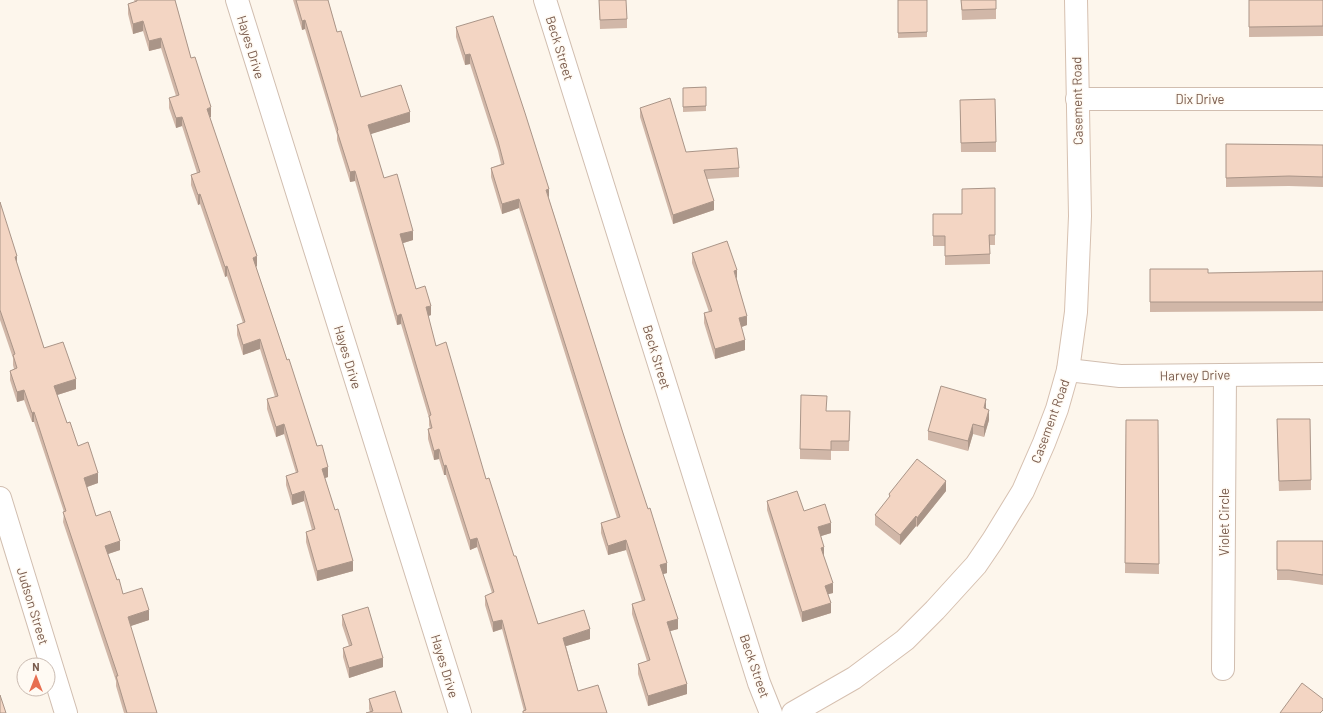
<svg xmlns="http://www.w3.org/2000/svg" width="1323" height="713" font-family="Barlow,sans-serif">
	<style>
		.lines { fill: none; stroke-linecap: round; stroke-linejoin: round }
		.street-casing { stroke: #d1beb0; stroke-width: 24 }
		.secondary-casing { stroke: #d6c0b0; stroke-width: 24 }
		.street { stroke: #fff; stroke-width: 22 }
		.secondary { stroke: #fff; stroke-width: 22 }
		.wall { fill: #d1b7a8 }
		.shaded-wall { fill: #aa9588 }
		.building { fill: #f3d5c3; stroke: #aa9588 }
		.labels { text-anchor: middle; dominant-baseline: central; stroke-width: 3; stroke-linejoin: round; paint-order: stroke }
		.street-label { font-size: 13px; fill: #7a5c4d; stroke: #fffaf3 }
	</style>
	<rect width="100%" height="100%" fill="#fdf6ec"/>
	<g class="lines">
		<g class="street-casing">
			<g id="street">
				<path d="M237,0L460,713"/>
				<path d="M545,0L759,683L771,713"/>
				<path d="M1077,99H1323"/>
				<path d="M1068,370L1120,376L1323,374"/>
				<path d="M0,498L66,713"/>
				<path d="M1223,669L1225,375"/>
			</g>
		</g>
		<g class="secondary-casing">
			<path id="secondary" d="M793,713L854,678L905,640L935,610L976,565L993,540L1023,491L1044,443L1057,409L1068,370L1076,312L1080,216L1076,0"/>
		</g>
		<use href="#street" class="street"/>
		<use href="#secondary" class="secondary"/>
	</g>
	<g class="wall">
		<path d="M134,0H175L191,58L211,117H210L257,266L256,267L287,360L328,477L325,478L353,571L317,581L306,542V532L312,530L304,501L292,505L286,485V476L296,473L284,434L276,437L267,409V399L275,397L260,349L243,355L237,335V325L243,323L227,276L225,277L200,204L198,205L191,185V175L197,173L182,126L176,128L169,108V98L176,96L161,48L149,51L143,31L133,34L128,14V4L135,2Z"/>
		<path d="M293,0H328L337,32L361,97L410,122L370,134L384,178L413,240L403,243L416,289L431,315L428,316L436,346L486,479L538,624L590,639L566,646L578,691L607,713H523V711H524L502,629L493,632L485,605V596L492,593L477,547L470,550L446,475H444L439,459L434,460L428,439V429H430L429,425V418L401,324L397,325L355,181L350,182L337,140V135L305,29L302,30Z"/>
		<path d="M599,0L627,19V28L600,29Z"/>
		<path d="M898,0H927V37L898,38Z"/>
		<path d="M961,0H996V19L962,20Z"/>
		<path d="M1249,0H1323V36L1249,37Z"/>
		<path d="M456,27L549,199L667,573L663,574L678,629L670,631L687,694L648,706L638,674V664L647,661L632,614V604L642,601L626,550L608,555L601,533V523L617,518L519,208L502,214L491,177V168L501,164L498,151L470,64L465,65L456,37Z"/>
		<path d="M706,87V111L683,112V88Z"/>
		<path d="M640,108L686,152L739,168V177L707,179L714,210L673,224L640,117Z"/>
		<path d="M960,110L996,142V152H961Z"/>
		<path d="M1226,144L1323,145V187L1289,186L1226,187Z"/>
		<path d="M995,188V245H990V264L945,265V246H933V214H962Z"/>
		<path d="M0,202L17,266L44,348L76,389L57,395L67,423L78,446L98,483L87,487L96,516L120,550L108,554L117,580L123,594L149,620L130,626L157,713H124L116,686V681L63,522L64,512L34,422H32L24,400L17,402L10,380V371L14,369L13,365V358L0,320Z"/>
		<path d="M692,253L737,279L747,325L741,327L745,350L715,359L704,323V313L709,312L692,263Z"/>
		<path d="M1150,269L1208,273L1323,271V311L1150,312Z"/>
		<path d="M986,409L989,420L984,437L973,434L968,451L928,440V431Z"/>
		<path d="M826,411H850L849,451H831V460L800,459V449Z"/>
		<path d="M1126,420H1158L1159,574L1125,573Z"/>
		<path d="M1277,429L1311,480V490L1279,491Z"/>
		<path d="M946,491L917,527L916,526L900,545L875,525V515L889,498V494Z"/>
		<path d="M767,501L804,511L831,533L821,536L824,557L833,593L828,594L831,613L802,622L767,510Z"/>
		<path d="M1277,541H1323V585L1289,580H1277Z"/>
		<path d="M342,615L383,667L349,678L343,657V648L349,646L342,625Z"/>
		<path d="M369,699L402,713L370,712L369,709Z"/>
	</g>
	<g class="shaded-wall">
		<path d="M305,20V29L302,30V21Z"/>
		<path d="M143,21V31L133,34V24Z"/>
		<path d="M161,38V48L149,51V41Z"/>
		<path d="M470,54V64L465,65V55Z"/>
		<path d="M211,107V117L207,118V109Z"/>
		<path d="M410,112V122L368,135V125Z"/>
		<path d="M182,117V126L176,128V118Z"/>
		<path d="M355,171V181L350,182V172Z"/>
		<path d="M549,189V199L546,190Z"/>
		<path d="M200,194V204L198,205V195Z"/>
		<path d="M519,199V208L502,214V204Z"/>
		<path d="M714,201V210L673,224V215Z"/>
		<path d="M413,231V240L400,244V234Z"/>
		<path d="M17,256V266L15,257Z"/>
		<path d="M257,256V266L253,268V258Z"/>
		<path d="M227,266V276L225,277V267Z"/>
		<path d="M737,270V280L734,271Z"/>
		<path d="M431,306V315L426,317V307Z"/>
		<path d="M401,314V324L397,325V316Z"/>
		<path d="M747,316V325L739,328V318Z"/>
		<path d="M260,339V349L243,355V345Z"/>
		<path d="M745,340V350L715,359V349Z"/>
		<path d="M76,379V389L54,396V386Z"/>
		<path d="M24,390V400L17,402V392Z"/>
		<path d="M986,399V409L984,418V408Z"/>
		<path d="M989,410V420L984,437V427Z"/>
		<path d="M34,412V422H32V413Z"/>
		<path d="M284,424V434L276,437V427Z"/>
		<path d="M973,424V434L968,451V441Z"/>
		<path d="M439,449V459L434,460V451Z"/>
		<path d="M446,465V475H444V466Z"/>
		<path d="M328,467V477L322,479V469Z"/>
		<path d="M98,473V483L84,488V478Z"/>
		<path d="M946,481V491L917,527V518Z"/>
		<path d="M304,491V501L292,505V495Z"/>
		<path d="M916,516V526L900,545V535Z"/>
		<path d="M831,523V533L818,537V527Z"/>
		<path d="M477,538V547L470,550V540Z"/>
		<path d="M626,540V550L608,555V546Z"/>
		<path d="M120,541V550L105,555V546Z"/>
		<path d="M824,547V557L821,558V548Z"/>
		<path d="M353,561V571L317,581V571Z"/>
		<path d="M667,563V573L660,575V565Z"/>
		<path d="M833,583V593L825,595V586Z"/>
		<path d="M831,603V613L802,622V612Z"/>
		<path d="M149,610V620L128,627V617Z"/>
		<path d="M678,619V629L667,632V622Z"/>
		<path d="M502,620V629L493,632V622Z"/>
		<path d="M590,629V639L563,647V638Z"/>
		<path d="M383,658V667L349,678V668Z"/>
		<path d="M687,684V694L648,706V696Z"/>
	</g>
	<g class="building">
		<path d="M137,0H175L191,58L195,57L211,107L207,109L257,256L253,258L287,360L289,359L317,446L322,445L328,467L322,469L335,510L338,509L353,561L317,571L306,532L315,529L304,491L292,495L286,476L298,472L284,424L276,427L267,399L278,396L260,339L243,345L237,325L245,322L227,266L225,267L200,194L198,195L191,175L200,172L182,117L176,118L169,98L179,95L161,38L149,41L143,21L133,24L128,4L137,1Z"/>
		<path d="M296,0H328L337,32L341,31L361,97L401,85L410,112L368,125L384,178L397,174L413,231L400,234L416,289L425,286L431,306L426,307L436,346L446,342L486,479L489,478L514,556H516L538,624L584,610L590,629L563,638L578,691L598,685L607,713H523V711L526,710L502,620L493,622L485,596L494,592L477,538L470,540L446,465L444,466L439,449L434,451L428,429L432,428L429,416L431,415L401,314L397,316L355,171L350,172L337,131L338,130L305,20L302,21Z"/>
		<path d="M599,0H626L627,19L600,20Z"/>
		<path d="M898,0H927V32L898,33Z"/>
		<path d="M961,0H996V9L962,10Z"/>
		<path d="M1249,0H1323V26L1249,27Z"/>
		<path d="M493,16L525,113L549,189L546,190L623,433L648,509L650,508L667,563L660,565L678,619L667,622L687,684L648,696L638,664L650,660L632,604L645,600L626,540L608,546L601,523L620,517L519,199L502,204L491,168L504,164L498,141L470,54L465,55L456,27Z"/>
		<path d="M706,87V106L683,107V88Z"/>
		<path d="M670,98L686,152L737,148L739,168L704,170L714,201L673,215L640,108Z"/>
		<path d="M995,99L996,142L961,143L960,100Z"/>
		<path d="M1226,144L1323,145V177L1289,176L1226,178Z"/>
		<path d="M995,188V235H989L990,254L945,256V236H933V214H962V189Z"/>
		<path d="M0,202L17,256L15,257L44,348L63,342L76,379L54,386L67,423L70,422L78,446L88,442L98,473L84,478L96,516L110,511L120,541L105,546L117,580L119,579L123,594L142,588L149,610L128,617L157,713H127L116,676H118L63,512L66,511L34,412L32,413L24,390L17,392L10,371L17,368L13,355L15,354L0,310Z"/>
		<path d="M727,241L737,270L734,271L747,316L739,318L745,340L715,349L704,313L712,311L692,253Z"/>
		<path d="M1150,269H1208V273L1323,271V302H1150Z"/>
		<path d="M941,386L986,399L984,408L989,410L984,427L973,424L968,441L928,431Z"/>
		<path d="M801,395L827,396L826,411H850L849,441H831V450L800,449Z"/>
		<path d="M1277,419H1310L1311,480L1279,481Z"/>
		<path d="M1126,420H1158L1159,564L1125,563Z"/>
		<path d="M917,459L946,481L917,518L916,516L900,535L875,515L890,496L889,494Z"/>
		<path d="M797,491L804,511L825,504L831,523L818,527L824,547L821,548L833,583L825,586L831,603L802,612L767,501Z"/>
		<path d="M1277,541H1323V575L1289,570H1277Z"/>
		<path d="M368,607L383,658L349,668L343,648L352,645L342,615Z"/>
		<path d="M1302,683L1323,699V710L1320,713H1280Z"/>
		<path d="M395,691L402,713H366L373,711L369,699Z"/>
		<path d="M0,695L6,713H0Z"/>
	</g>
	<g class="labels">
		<g class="street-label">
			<text transform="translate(251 47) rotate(73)">Hayes Drive</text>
			<text transform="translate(560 48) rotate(73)">Beck Street</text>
			<text x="1200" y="99">Dix Drive</text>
			<text transform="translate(1077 101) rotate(-91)">Casement Road</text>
			<text transform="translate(348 357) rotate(73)">Hayes Drive</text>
			<text transform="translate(657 357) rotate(73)">Beck Street</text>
			<text transform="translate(1195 375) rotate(-1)">Harvey Drive</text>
			<text transform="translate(1050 421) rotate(-70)">Casement Road</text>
			<text transform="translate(1224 522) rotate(-90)">Violet Circle</text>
			<text transform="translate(33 606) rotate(73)">Judson Street</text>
			<text transform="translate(445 666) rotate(73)">Hayes Drive</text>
			<text transform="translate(755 666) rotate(71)">Beck Street</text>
		</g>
	</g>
	<g transform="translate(36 677)"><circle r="19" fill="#fffaf3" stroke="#cabbb1"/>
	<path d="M0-3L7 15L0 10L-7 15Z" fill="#e76f51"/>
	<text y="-6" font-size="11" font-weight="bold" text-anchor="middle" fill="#7a5c4d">N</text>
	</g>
</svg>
